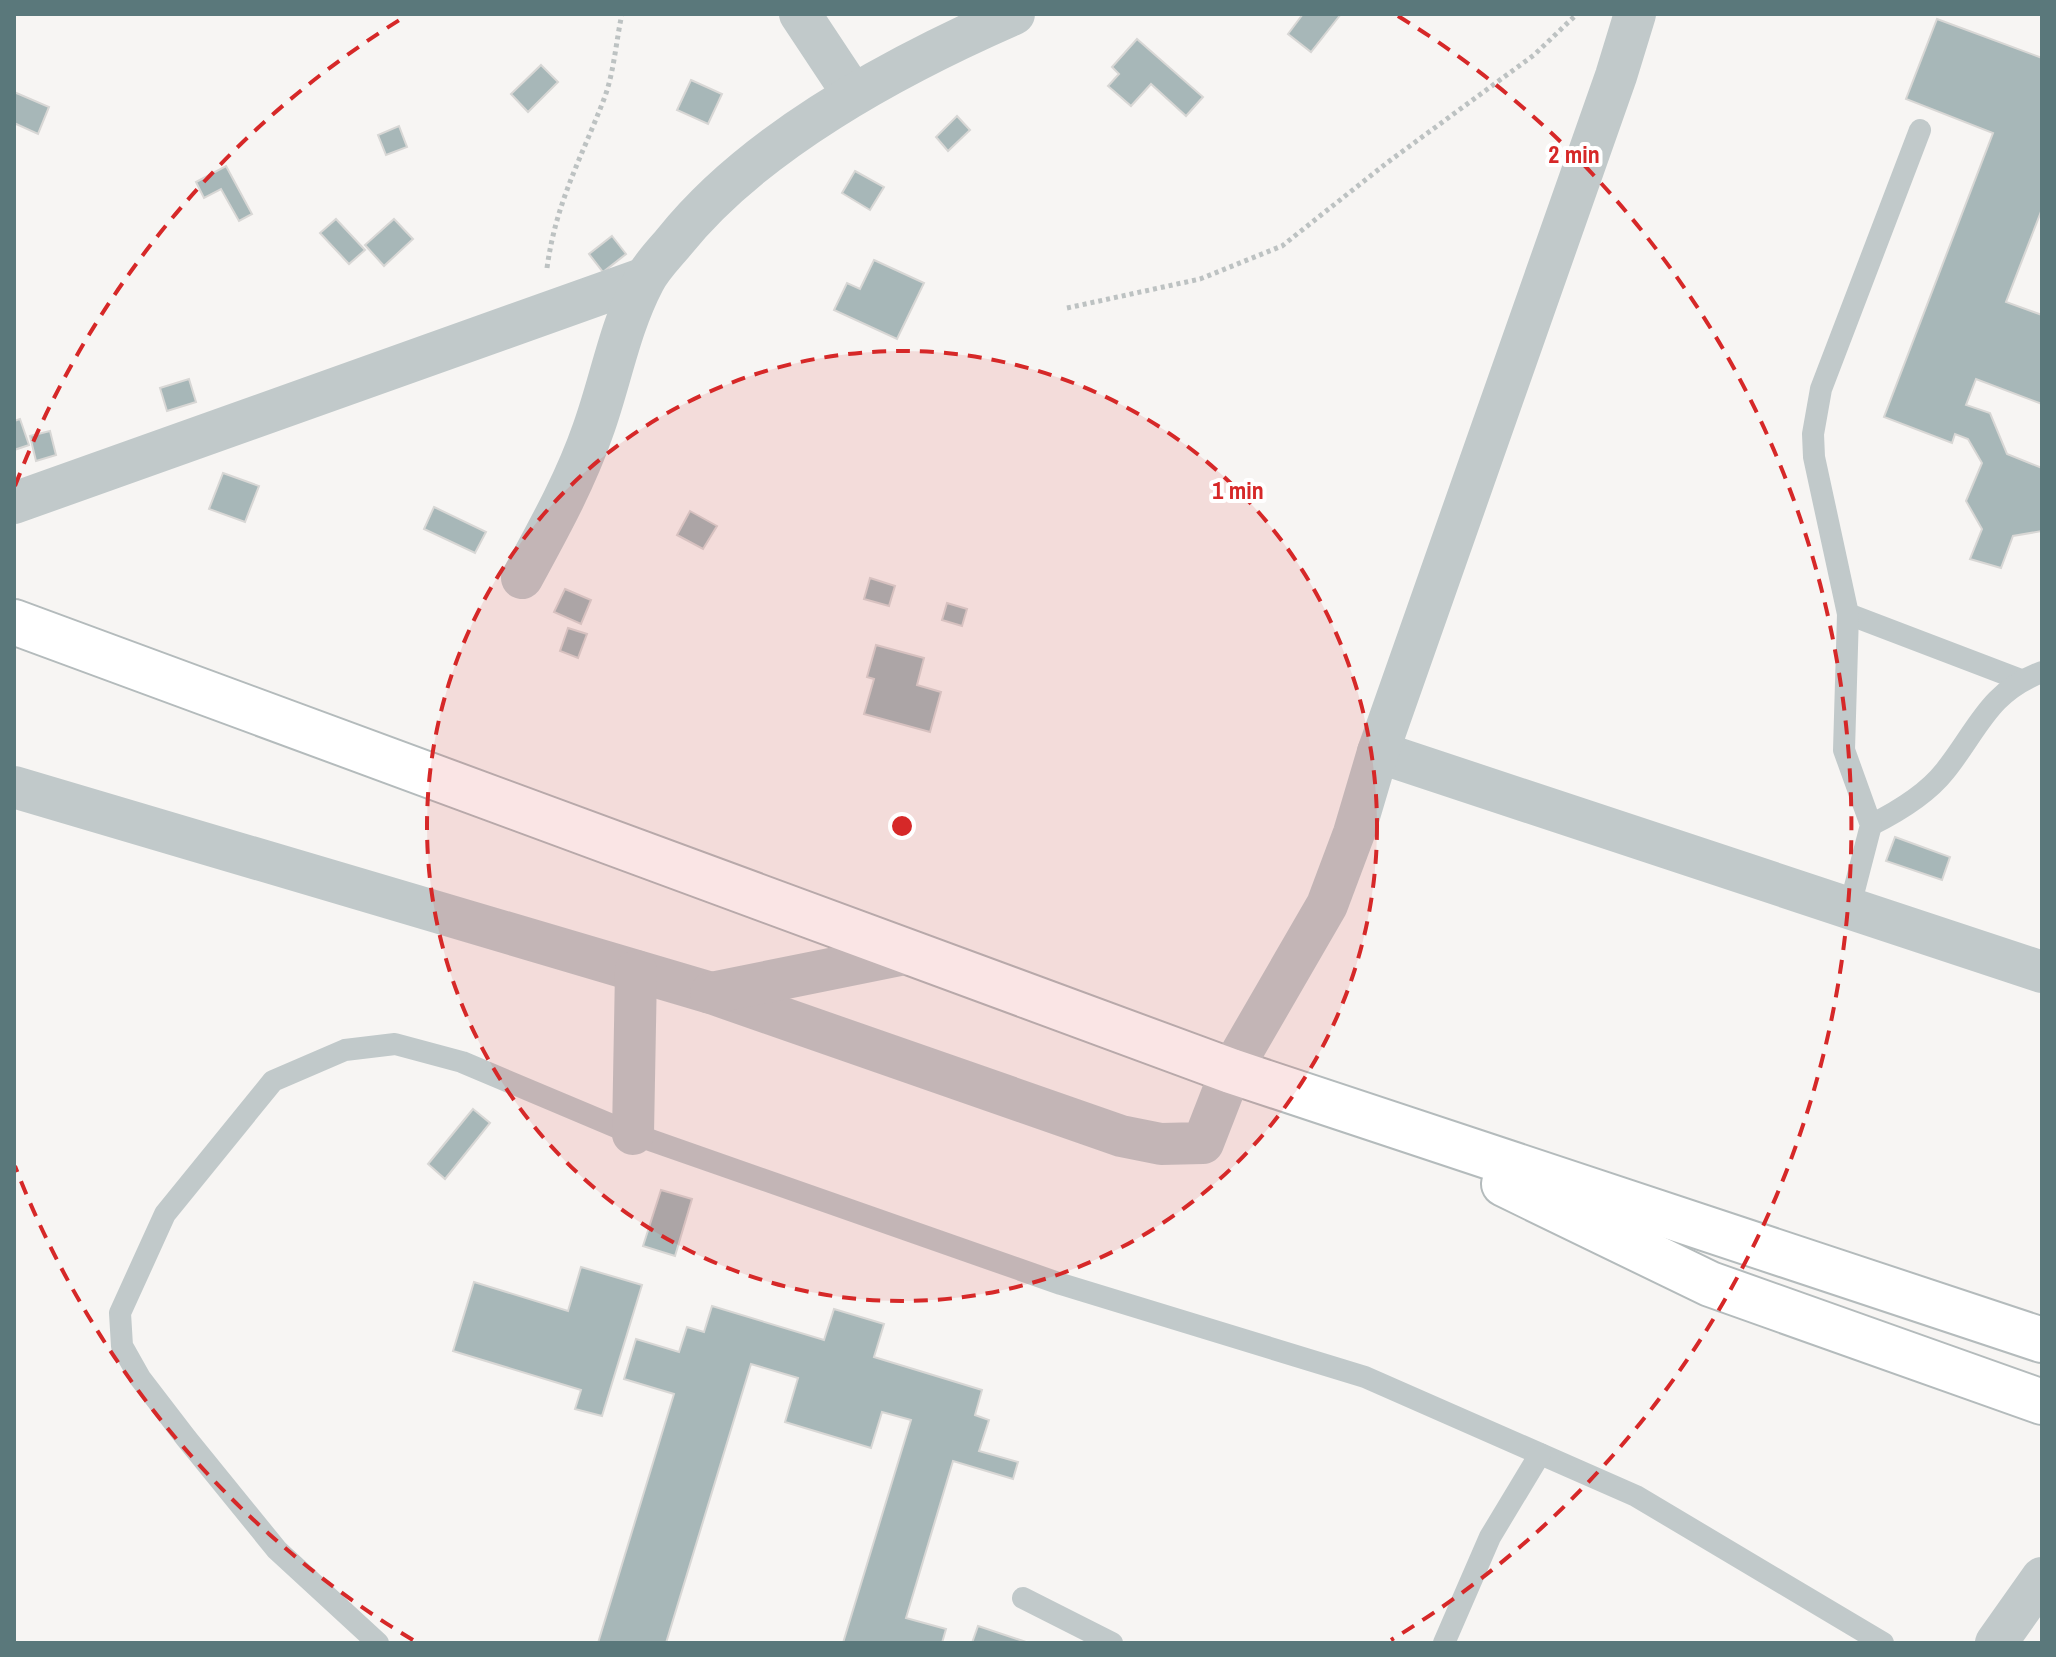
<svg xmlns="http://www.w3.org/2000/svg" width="2056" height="1657" font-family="'Archivo Narrow',sans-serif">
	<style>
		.building { fill: #a7b7b8; stroke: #d8d7d5; stroke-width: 2 }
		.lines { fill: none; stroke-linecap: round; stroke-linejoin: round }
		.trunk-casing { stroke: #b4bbbc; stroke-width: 48 }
		.path { stroke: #bdc2c2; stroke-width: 5; stroke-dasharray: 4 4; stroke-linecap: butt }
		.service { stroke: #c1c9ca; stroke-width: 22 }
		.minor { stroke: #c1c9ca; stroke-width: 42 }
		.trunk { stroke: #fff; stroke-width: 44 }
		.ring { fill: none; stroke: #d62828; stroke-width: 4; stroke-dasharray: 14 10 }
		.centre { fill: #d62828; stroke: #fff; stroke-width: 4 }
		.ring-label { font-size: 24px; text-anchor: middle; font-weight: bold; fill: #d62828; stroke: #fff; stroke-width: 8; stroke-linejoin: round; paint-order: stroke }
	</style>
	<rect width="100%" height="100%" fill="#f7f5f3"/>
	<g class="building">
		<path d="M1341,14L1311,52L1288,34L1303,14Z"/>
		<path d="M1937,19L2042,58V209L2006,302L2042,315V404L1976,379L1966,405L1990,413L2007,454L2042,468V531L2013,536L2001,568L1970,559L1982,529L1966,501L1982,463L1968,439L1955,434L1952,443L1884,417L1993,133L1906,99Z"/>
		<path d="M1137,39L1203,97L1186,116L1151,84L1131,106L1108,86L1119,74L1112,67Z"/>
		<path d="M541,65L558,82L528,112L511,94Z"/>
		<path d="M691,80L722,94L708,124L677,110Z"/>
		<path d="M14,92L49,107L38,134L14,123Z"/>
		<path d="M957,116L970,130L948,151L936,137Z"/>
		<path d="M399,126L407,147L386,155L378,135Z"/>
		<path d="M226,166L252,214L239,221L221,189L204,198L196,182Z"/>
		<path d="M855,171L884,187L870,210L842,193Z"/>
		<path d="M336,219L365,250L349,264L320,233Z"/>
		<path d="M394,219L413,239L384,266L365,245Z"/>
		<path d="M612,236L626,254L603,272L589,254Z"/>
		<path d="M874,260L924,283L897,339L834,310L847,283L860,289Z"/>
		<path d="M189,379L196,402L167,411L160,388Z"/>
		<path d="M20,419L29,445L14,450V421Z"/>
		<path d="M50,431L56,455L36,461L30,436Z"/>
		<path d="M223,473L259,486L245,522L209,509Z"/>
		<path d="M434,507L486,532L475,553L424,529Z"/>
		<path d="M690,511L717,526L703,549L677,535Z"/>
		<path d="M870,578L895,586L889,606L864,599Z"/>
		<path d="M565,589L591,600L581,624L554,612Z"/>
		<path d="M947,603L967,609L962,626L942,620Z"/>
		<path d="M568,628L587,634L578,658L560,651Z"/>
		<path d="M876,645L924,658L917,685L941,692L930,732L864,714L874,679L867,677Z"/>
		<path d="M1895,837L1950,857L1942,880L1886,861Z"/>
		<path d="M473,1109L490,1123L445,1179L428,1164Z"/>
		<path d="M661,1190L692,1199L675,1256L643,1246Z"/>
		<path d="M581,1267L642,1285L602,1416L575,1409L581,1390L453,1351L474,1282L568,1311Z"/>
		<path d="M712,1306L824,1340L834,1309L884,1324L874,1357L982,1390L975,1415L989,1420L979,1451L1018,1462L1013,1479L953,1461L906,1618L946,1629L942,1643H843L911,1420L882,1412L871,1448L785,1422L798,1378L751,1364L666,1643H598L674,1394L624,1379L636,1339L679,1352L687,1327L704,1332Z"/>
		<path d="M978,1626L1029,1643H972Z"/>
	</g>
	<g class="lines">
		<g class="trunk-casing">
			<g id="trunk">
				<path d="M14,622L1231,1071L2042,1340"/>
				<path d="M1504,1184L1710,1284L2042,1402"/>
			</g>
		</g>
		<g class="path">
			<path d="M547,268C556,202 581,159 604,99C614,73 616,41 622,14"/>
			<path d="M1067,308L1200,279L1282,246L1388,162L1534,55L1577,14"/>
		</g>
		<g class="service">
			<path d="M1848,614L2021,680"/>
			<path d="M1871,825C1897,812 1927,794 1945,771C1978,730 1988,692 2042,672"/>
			<path d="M1850,906L1871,825L1844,750L1848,614L1814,457L1813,434L1821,389L1920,130"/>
			<path d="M1023,1598L1112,1643"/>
			<path d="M378,1643L277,1550L186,1438L140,1378L122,1346L120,1313L165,1214L273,1081L345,1050L395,1044L462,1062L633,1134L1061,1284L1365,1377L1636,1496L1883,1643"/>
			<path d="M1444,1643L1490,1537L1540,1454"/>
		</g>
		<g class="minor">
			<path d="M800,14L853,94"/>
			<path d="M14,503L645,278"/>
			<path d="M522,578C548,530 575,482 593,430C611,380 619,329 644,281C651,267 664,254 674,242C754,142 897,65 1014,14"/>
			<path d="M1378,752L2042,972"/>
			<path d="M14,787L711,993L1121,1136L1161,1144L1203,1143L1231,1071L1327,905L1354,833L1378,752L1616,76L1635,14"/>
			<path d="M711,993L910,953"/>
			<path d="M633,1134L636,971"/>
			<path d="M1996,1643L2042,1578"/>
		</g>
		<use href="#trunk" class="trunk"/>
	</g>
	<circle cx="902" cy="826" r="475" fill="#d62828" fill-opacity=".12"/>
	<g class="ring">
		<circle cx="902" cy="826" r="475"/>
		<path d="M413 1640A950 950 0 0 1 15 1166M15 486A950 950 0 0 1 406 16M1398 16A950 950 0 0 1 1391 1640"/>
	</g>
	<circle cx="902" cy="826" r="12" class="centre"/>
	<g class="ring-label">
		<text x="1574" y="163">2 min</text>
		<text x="1238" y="499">1 min</text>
	</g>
	<rect width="2056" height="1657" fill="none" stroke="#5a787b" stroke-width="32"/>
</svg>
